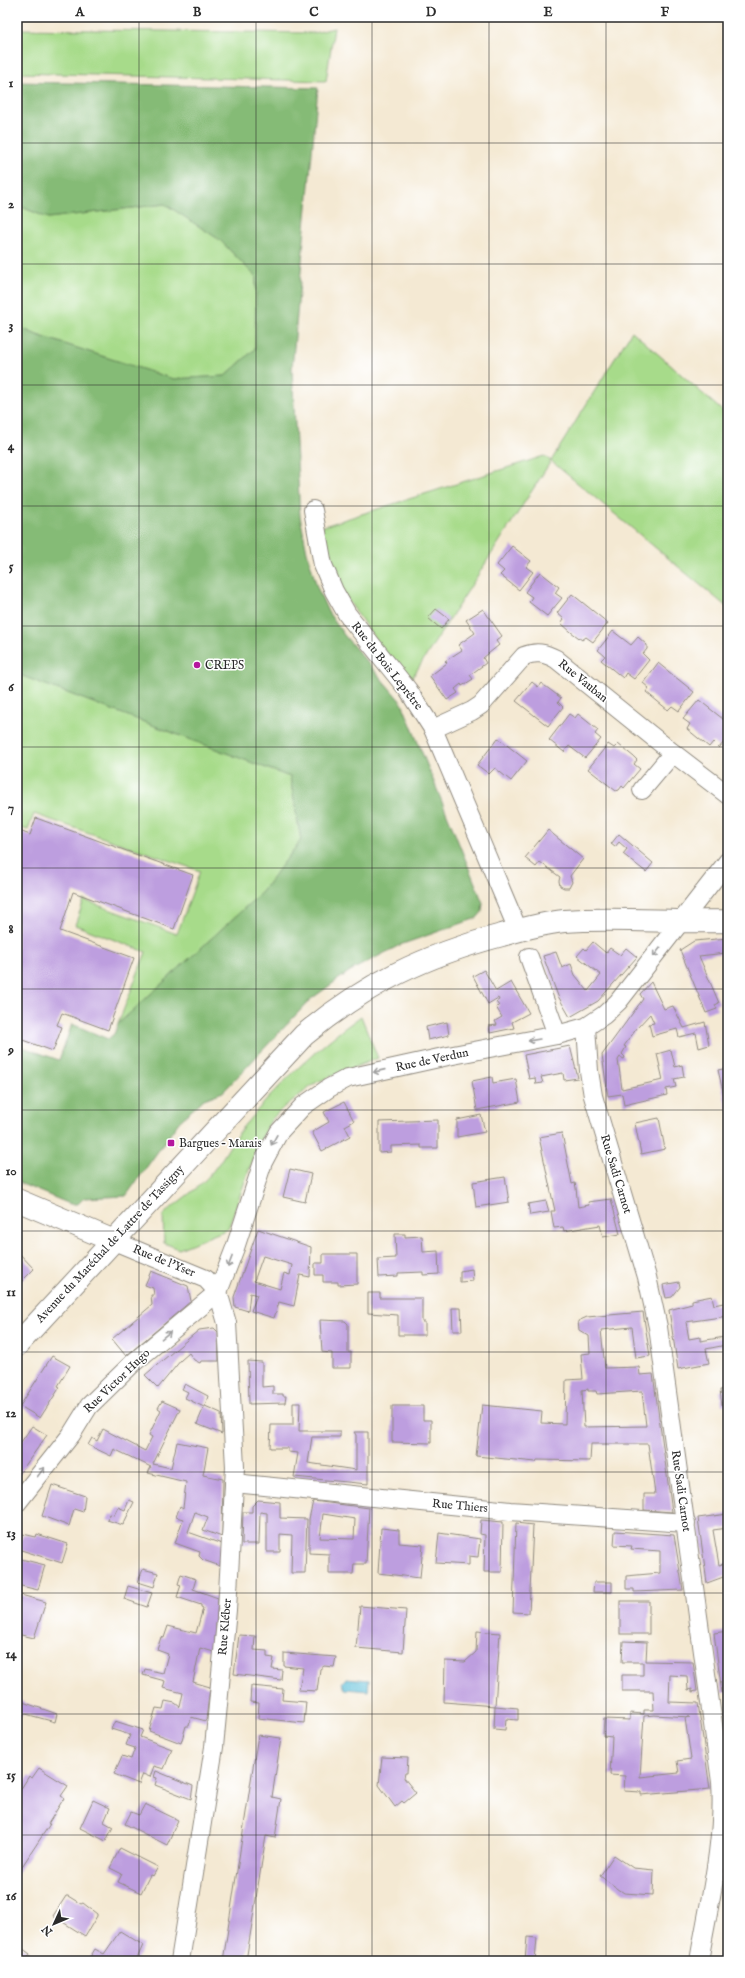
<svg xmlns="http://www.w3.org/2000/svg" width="745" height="1978" font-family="'IM FELL English',serif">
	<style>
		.green { fill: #a7db8a; stroke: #69835a }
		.forest { fill: #85bb76; stroke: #587350 }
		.water { fill: #5abed8; stroke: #427482 }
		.building { fill: #bd9edf; fill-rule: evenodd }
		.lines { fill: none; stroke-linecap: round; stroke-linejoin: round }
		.street-casing { stroke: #908a7f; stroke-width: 20 }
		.secondary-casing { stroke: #908a7f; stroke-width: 24 }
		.street { stroke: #fff; stroke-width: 18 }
		.secondary { stroke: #fff; stroke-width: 22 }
		.oneway { stroke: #a0a0a0 }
		.grid { fill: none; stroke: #2b2b2b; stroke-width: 1; stroke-opacity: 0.55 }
		.poi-dot { fill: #b5179e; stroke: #fff; stroke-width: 1.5 }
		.labels { text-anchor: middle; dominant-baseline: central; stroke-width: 3; stroke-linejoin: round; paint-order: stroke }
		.poi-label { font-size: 12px; fill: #2b2b2b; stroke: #fff; text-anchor: start }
		.street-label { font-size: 12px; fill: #2b2b2b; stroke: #fff }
		.neatline { fill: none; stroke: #2b2b2b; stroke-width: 1.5 }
		.grid-label { font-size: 13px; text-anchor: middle; font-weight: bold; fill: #2b2b2b }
	</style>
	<rect width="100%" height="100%" fill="#fff"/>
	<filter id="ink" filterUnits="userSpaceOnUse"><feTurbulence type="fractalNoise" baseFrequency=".025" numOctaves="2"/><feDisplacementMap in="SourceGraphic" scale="8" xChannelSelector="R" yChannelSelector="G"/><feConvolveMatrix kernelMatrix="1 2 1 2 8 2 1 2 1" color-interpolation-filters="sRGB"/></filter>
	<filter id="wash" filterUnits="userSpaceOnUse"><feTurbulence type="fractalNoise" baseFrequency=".012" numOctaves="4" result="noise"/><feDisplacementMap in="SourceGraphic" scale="16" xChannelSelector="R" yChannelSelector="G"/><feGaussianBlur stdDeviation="0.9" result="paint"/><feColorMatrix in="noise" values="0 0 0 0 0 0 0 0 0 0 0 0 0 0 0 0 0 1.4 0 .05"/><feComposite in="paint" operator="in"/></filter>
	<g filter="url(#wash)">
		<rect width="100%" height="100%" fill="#f4e9d3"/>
		<g class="green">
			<path d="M334,28L326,81L17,73V29L314,33Z"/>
			<path d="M165,204L220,240L256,277L255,349L225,376L173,379L37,335L17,326V205L48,218Z"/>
			<path d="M632,331L728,416V608L551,461L410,681L382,649L334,580L321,527L544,456L551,461Z"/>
			<path d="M17,674L290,777L301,840L262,892L118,1024L146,952L75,925L84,900L177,934L200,871L34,814L28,830L17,827Z"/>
			<path d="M361,1016L378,1058L317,1082L284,1107L271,1120L257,1147L228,1229L179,1249L164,1243L163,1215C179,1200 199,1189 213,1171C224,1158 231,1142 242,1128C277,1086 316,1048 361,1016Z"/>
		</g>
		<path class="forest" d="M17,82L318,88L292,369L300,516L307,552L317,587L328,612L344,635L402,703L483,903L482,912L477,918L400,945L350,971L311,999L223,1092L204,1099L179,1122L126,1196L84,1198L78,1204H70L17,1182V1045L59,1060L72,1024L108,1039L114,1034L118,1024L262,892L301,840L290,777L17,674V326L37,335L173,379L225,376L255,349L256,277L220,240L165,204L48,218L17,205Z"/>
		<path class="water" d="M346,1678L369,1680L368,1691L345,1689L342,1683Z"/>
		<g id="blocks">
			<g class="building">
				<path d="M512,546L531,561L526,567L533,572L519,590L500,575L504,571L497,565Z"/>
				<path d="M540,572L559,587L555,593L562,598L547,616L529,602L532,597L525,592Z"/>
				<path d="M572,594L608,623L593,642L586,637L582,640L571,632L561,623L564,619L557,613Z"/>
				<path d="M436,609L449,619L441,629L428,618Z"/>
				<path d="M483,609L502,636L496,641L499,645L483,658L486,663L470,675L473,679L462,686L461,684L455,689L458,693L447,700L430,676L447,663L445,661L462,650L458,645L475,633L466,620Z"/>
				<path d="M613,631L631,645L638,637L647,645V649L643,654L649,660L634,679L626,673L623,678L601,660L605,656L598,650Z"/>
				<path d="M658,663L694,692L679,711L672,706L668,710L646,692L649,688L643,683Z"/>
				<path d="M532,682L538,687L541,683L561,698L558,702L563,707L548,726L516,701Z"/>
				<path d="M699,700L728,723V737L719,748L713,742L709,747L687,729L690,724L683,719Z"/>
				<path d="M569,714L575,718L578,714L598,730L595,734L601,739L585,758L569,746L564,752L549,740Z"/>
				<path d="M498,738L527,761L511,781L495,768L489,774L477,765Z"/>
				<path d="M608,744L614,748L618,744L634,757L637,760L634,764L640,769L624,788L622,786L619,790L616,791L588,769Z"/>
				<path d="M36,818L193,875L174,929L73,892L60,931L134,958L108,1030L62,1013L57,1025L62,1027L53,1051L17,1038V830L30,835Z"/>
				<path d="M548,830L583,859L570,876L572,882L569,888H564L560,886L559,881L560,877L540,862L536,867L525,858Z"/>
				<path d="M619,834L653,863L646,872L623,854L627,849L619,842L615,847L611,844Z"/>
				<path d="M728,938V958L726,953L699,956L719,1003L715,1005L717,1009L706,1013L680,950L694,941Z"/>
				<path d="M593,942L606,953L610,948L620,955L626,948L637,957L598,1001L570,1017L558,996L543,956L556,952L562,968L571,964L575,975L588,991L601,975L577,956L584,948L586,950Z"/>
				<path d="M484,970L496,991L511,982L529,1013L512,1022L514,1028L490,1033L489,1026L497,1025L495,1021L502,1017L496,1007L499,1006L496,1002L499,1000L498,998L488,1004L473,976Z"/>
				<path d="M651,982L664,1009L673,1006L684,1028L705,1022L709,1045L699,1048L696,1033L679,1037L677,1029L652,1036L649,1024L654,1023L650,1014L637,1028L624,1046L626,1047L622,1054L625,1057L624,1059L620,1057L618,1060L622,1089L663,1080L657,1054L671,1050L675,1067L682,1065L684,1077L674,1079L676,1087L666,1089L667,1095L624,1105L622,1094L608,1096L602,1055L643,999L640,994Z"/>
				<path d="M447,1022L449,1035L428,1040L426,1027Z"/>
				<path d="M570,1046L578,1078L564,1080L563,1073L541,1077L543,1083L536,1084L535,1078L529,1079L524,1055Z"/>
				<path d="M728,1068V1109H727L718,1070Z"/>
				<path d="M492,1077L493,1083L516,1079L520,1102L477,1110L472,1081Z"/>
				<path d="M344,1102L354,1121L345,1126L350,1136L322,1151L312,1132L329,1122L324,1112Z"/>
				<path d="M481,1115L485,1132L457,1137V1120Z"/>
				<path d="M659,1118L665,1149L641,1154L635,1123Z"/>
				<path d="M438,1120V1148H421V1145L391,1146V1152L379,1153V1122Z"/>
				<path d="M562,1133L572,1184L575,1183L576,1188L578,1207L589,1205L588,1202L611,1199L620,1234L603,1237L600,1225L564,1231L563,1227L554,1228L551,1211H555L539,1137Z"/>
				<path d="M290,1169L311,1174L305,1202L283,1197Z"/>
				<path d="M505,1177L509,1202L476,1207L473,1182Z"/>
				<path d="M546,1201L549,1212L530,1215L528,1204Z"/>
				<path d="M258,1229L311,1247L310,1277L300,1275L294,1306L279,1302L274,1318L251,1311L257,1295L250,1293L248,1311L235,1307L234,1297ZM263,1256L292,1265L290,1275L284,1273L280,1289L254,1281Z"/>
				<path d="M395,1234H405V1237L422,1236L423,1252L438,1251L439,1274L423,1275V1272L398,1273V1276L379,1277L378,1259L396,1258Z"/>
				<path d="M17,1251L34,1269L17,1286Z"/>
				<path d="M323,1254H357V1284L338,1285V1282H323V1275H315V1263H323Z"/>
				<path d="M472,1269L473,1281L460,1282V1271Z"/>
				<path d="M151,1271L188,1286L191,1301L126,1356L112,1339L152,1305L151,1295H154L153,1288L145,1285Z"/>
				<path d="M679,1282L680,1287L672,1297L666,1298L663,1285Z"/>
				<path d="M368,1293H380V1298H422V1322H425V1335H398V1315L368,1313Z"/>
				<path d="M712,1296L714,1305L728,1302V1316L686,1322L689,1339L700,1337V1341L725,1337L726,1345L706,1349L709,1363L678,1369L669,1310L692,1304V1300Z"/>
				<path d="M452,1308H461L462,1331H453Z"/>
				<path d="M643,1312L650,1356L636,1358L632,1327L601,1330L605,1368L639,1367L640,1375L653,1374L672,1512L644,1510V1494H655L648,1444H591L590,1461L537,1460L536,1462L476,1456L482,1405L542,1411L541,1423L565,1424L566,1380L583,1379L581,1354L590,1353L589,1336L579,1330L578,1321L587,1317ZM588,1389V1391H596L597,1394L642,1391L646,1426L584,1427L582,1390Z"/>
				<path d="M320,1320L345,1321L348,1324V1352H351V1368H332V1353L322,1352Z"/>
				<path d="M214,1328L218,1332L219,1361H201L200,1363L194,1360L189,1353L181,1360L158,1388L145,1375L199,1330Z"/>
				<path d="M52,1356L70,1366L58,1386L60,1387L40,1418L20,1406Z"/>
				<path d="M248,1361L262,1362V1387L273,1386V1394H283V1396H286L285,1403L249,1404Z"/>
				<path d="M185,1384L208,1396L205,1406L221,1413L222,1434L197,1424L204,1407L185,1398L188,1392L182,1389Z"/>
				<path d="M728,1389V1410H727L726,1404L722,1405L720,1390Z"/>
				<path d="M162,1401L180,1409L153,1464L171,1468L177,1442L208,1448L203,1475L223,1479L222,1537L203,1530L208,1517L195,1512L188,1532L222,1544L220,1566L203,1560L199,1556L200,1552L175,1543L183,1519L176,1517L180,1506L183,1508L186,1482L148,1473L151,1467L114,1449L111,1456L88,1445L92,1438L97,1441L103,1429L145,1451L152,1437L149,1435L161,1410L158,1408Z"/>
				<path d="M293,1403H300L299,1431H340V1437H312L308,1463L356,1470V1435L354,1432H368V1484L294,1477L298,1453L288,1452V1448H270L271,1425H293Z"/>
				<path d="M392,1406H423V1420H431V1443L392,1442Z"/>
				<path d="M32,1426L47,1435L17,1477V1448Z"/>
				<path d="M52,1485L85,1496L83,1512L74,1509L69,1526L42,1516Z"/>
				<path d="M129,1500L134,1502L123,1525L107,1520L110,1514L114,1515L118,1507L125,1510Z"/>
				<path d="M258,1500L280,1502V1518L307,1519L305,1573H291L292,1535L280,1534V1552H267V1513L260,1512L259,1544H242L243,1512H252V1506Z"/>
				<path d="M313,1501L369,1508L366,1564H354L353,1574H329V1554L309,1553V1519ZM323,1514L355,1519L354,1539L320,1538Z"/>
				<path d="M728,1514V1528L713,1530L719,1565L728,1563V1583L726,1576L707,1583L698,1518Z"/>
				<path d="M481,1520L503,1522L502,1572H484L485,1535L480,1534Z"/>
				<path d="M516,1523L533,1525L529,1613L513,1612Z"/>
				<path d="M381,1528L399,1530V1543L423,1545L420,1578L378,1573Z"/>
				<path d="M615,1531L674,1535L683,1590L634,1592V1589H626V1576L660,1573V1551L631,1549L632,1546L614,1545Z"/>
				<path d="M439,1533L480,1539L478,1557L469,1556V1565L436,1563Z"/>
				<path d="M23,1534L36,1537L37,1534L68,1544L62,1563L18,1549Z"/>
				<path d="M17,1558L45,1565L38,1590L17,1585Z"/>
				<path d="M143,1569L158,1573L154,1587L138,1582Z"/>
				<path d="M181,1574L196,1579L193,1589L218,1598L214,1652L200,1648L193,1682L210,1687L206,1721L191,1717L189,1726H186L181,1743L149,1731L156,1708L163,1709L165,1701L175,1703L180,1707L183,1693L163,1688L165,1681L143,1675L145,1669L163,1673L168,1654L157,1650L161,1637L164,1638L168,1626L196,1633L203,1608L201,1607V1605L177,1597L181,1585L178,1584Z"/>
				<path d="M594,1582H612V1592H593Z"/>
				<path d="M128,1586L152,1593L147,1607L124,1599Z"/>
				<path d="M21,1595L46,1602L34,1638L17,1634V1609Z"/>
				<rect x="620" y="1601" width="29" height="33"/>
				<path d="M360,1606L406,1610L403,1652L356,1648Z"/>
				<path d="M477,1631L500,1633L495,1706L444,1702L445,1661L465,1662L476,1652Z"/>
				<path d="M728,1631V1692L722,1693L714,1633Z"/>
				<path d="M239,1635L255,1636L254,1650L267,1651V1657L274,1658L272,1669L282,1670L281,1680L234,1674Z"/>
				<path d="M623,1641L647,1642L646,1661L693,1662L697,1691L692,1692V1689L688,1690L687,1676L670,1675L669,1702L698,1703L710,1789L641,1795V1792L624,1791L625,1776L610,1775L612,1737L603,1736L604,1719L630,1720V1713L644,1714V1710H654L653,1691H622V1675H643V1662H622ZM654,1715L690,1717L685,1718L691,1759L677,1761L679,1773L640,1777L644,1716Z"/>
				<path d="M284,1653L336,1657L334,1667L324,1666L320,1669L317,1691L299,1690L303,1668L284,1666Z"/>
				<path d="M251,1686L283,1689L282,1700L306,1702L304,1723L258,1718L259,1703L250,1702Z"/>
				<path d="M17,1700L57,1714L55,1722L22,1713V1716L17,1714Z"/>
				<path d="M495,1706L518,1708V1720L506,1719L505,1730L494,1729Z"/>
				<path d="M115,1721L143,1730L140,1737L172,1749L164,1769L154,1766L150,1777L143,1774L139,1784L114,1774L122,1756L131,1759L135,1748L126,1745L130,1735L111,1729Z"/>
				<path d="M258,1735L281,1738L272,1797L281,1799L275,1838L266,1836L246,1961H223Z"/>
				<path d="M382,1757L408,1758L407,1773H405L404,1778L416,1793L404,1803L402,1801L395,1807L379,1785Z"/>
				<path d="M39,1768L68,1786L61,1796L64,1798L48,1824H50L17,1874V1795L29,1776L32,1778Z"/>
				<path d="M156,1771L193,1786L191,1799L155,1785L157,1778L154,1777Z"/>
				<path d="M93,1800L110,1808L104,1822L113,1827L106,1841L80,1828Z"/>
				<path d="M145,1804L178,1820L167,1845L125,1824L131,1812L139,1815Z"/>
				<path d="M120,1848L158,1867L153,1876L150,1875L141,1893L118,1882L122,1874L110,1868Z"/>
				<path d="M614,1855L633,1868L654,1870L653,1895L624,1893L600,1876Z"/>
				<path d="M66,1896H68L81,1904L83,1903L97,1914V1916L85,1936L53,1916Z"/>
				<path d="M120,1931L143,1945L136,1961H92L89,1959L95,1949L104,1954Z"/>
				<path d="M527,1937L537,1938L535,1961H525Z"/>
				<path d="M22,1948L30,1954L28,1957L35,1961H17V1950L20,1952Z"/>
			</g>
		</g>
	</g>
	<g filter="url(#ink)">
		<use href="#blocks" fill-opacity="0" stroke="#908a7f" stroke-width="1"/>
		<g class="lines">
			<g class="street-casing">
				<g id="street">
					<path d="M313,510L323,565L334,591L347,614L408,690L433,729L518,930"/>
					<path d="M433,729L472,711L481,705L524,656C536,651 545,653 556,659L673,753L728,795"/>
					<path d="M642,790L673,753"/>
					<path d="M529,957L557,1035"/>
					<path d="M586,1027L589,1071L593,1096L647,1277L658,1327L721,1782C725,1842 709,1902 699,1961"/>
					<path d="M114,1241L206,1279L218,1292L227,1323L235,1467L227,1610L214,1747L180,1961"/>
					<path d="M234,1483L510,1511L686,1523"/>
					<path d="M17,1503L71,1435L89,1406L133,1363L218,1292L235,1248L263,1162L279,1132L303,1106L329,1088L348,1078L448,1056L557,1035L586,1027L604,1015L618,1002L728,861"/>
				</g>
			</g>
			<g class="secondary-casing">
				<g id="secondary">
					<path d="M17,1200L114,1241"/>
					<path d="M17,1345L304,1035C365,984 426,955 502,935C522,929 544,923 564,921C619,917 674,923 728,921"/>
				</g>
			</g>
			<use href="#street" class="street"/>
			<use href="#secondary" class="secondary"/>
		</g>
		<defs><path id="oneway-shaft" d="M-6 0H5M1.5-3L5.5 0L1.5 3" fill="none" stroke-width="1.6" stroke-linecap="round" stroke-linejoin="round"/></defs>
		<g class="oneway">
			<use href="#oneway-shaft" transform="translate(657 952) rotate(128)"/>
			<use href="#oneway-shaft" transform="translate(534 1040) rotate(170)"/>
			<use href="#oneway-shaft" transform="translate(379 1071) rotate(167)"/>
			<use href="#oneway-shaft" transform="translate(274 1140) rotate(119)"/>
			<use href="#oneway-shaft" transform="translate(230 1262) rotate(111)"/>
			<use href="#oneway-shaft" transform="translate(166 1335) rotate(-40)"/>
			<use href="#oneway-shaft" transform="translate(41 1472) rotate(-52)"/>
		</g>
	</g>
	<path class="grid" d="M139,17V1961M256,17V1961M372,17V1961M489,17V1961M606,17V1961M17,143H728M17,264H728M17,385H728M17,506H728M17,626H728M17,747H728M17,868H728M17,989H728M17,1110H728M17,1231H728M17,1352H728M17,1472H728M17,1593H728M17,1714H728M17,1835H728"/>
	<g class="poi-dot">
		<circle cx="197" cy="665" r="4"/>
		<rect x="167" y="1139" width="8" height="8" rx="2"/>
	</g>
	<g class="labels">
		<g class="poi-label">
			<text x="205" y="665">CREPS</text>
			<text x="179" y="1143">Bargues – Marais</text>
		</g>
		<g class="street-label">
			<text transform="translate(387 666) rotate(52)">Rue du Bois Leprêtre</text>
			<text transform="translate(583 681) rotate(39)">Rue Vauban</text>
			<text transform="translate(432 1060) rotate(-12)">Rue de Verdun</text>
			<text transform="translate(616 1174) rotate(73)">Rue Sadi Carnot</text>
			<text transform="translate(110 1244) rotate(-47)">Avenue du Maréchal de Lattre de Tassigny</text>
			<text transform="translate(164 1261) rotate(22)">Rue de l'Yser</text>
			<text transform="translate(117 1381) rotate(-44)">Rue Victor Hugo</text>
			<text transform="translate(681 1491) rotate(82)">Rue Sadi Carnot</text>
			<text transform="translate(460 1506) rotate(5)">Rue Thiers</text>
			<text transform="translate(225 1627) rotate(-85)">Rue Kléber</text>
		</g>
	</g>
	<rect width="745" height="1978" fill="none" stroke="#fff" stroke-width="44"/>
	<g transform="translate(54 1924) rotate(226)" stroke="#ffffff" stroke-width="3" paint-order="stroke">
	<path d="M0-3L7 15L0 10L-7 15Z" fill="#2b2b2b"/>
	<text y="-6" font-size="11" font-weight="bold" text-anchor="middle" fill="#2b2b2b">N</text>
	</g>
	<rect x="22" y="22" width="701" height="1934" class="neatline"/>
	<g class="grid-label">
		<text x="80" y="16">A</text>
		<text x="197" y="16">B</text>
		<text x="314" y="16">C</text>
		<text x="431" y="16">D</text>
		<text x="548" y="16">E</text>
		<text x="665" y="16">F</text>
		<text x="11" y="87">1</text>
		<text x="11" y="208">2</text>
		<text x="11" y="329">3</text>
		<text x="11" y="450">4</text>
		<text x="11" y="570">5</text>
		<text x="11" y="691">6</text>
		<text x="11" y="812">7</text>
		<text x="11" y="933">8</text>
		<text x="11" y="1054">9</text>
		<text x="11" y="1175">10</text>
		<text x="11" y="1296">11</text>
		<text x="11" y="1417">12</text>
		<text x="11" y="1537">13</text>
		<text x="11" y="1658">14</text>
		<text x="11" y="1779">15</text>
		<text x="11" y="1900">16</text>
	</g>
</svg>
